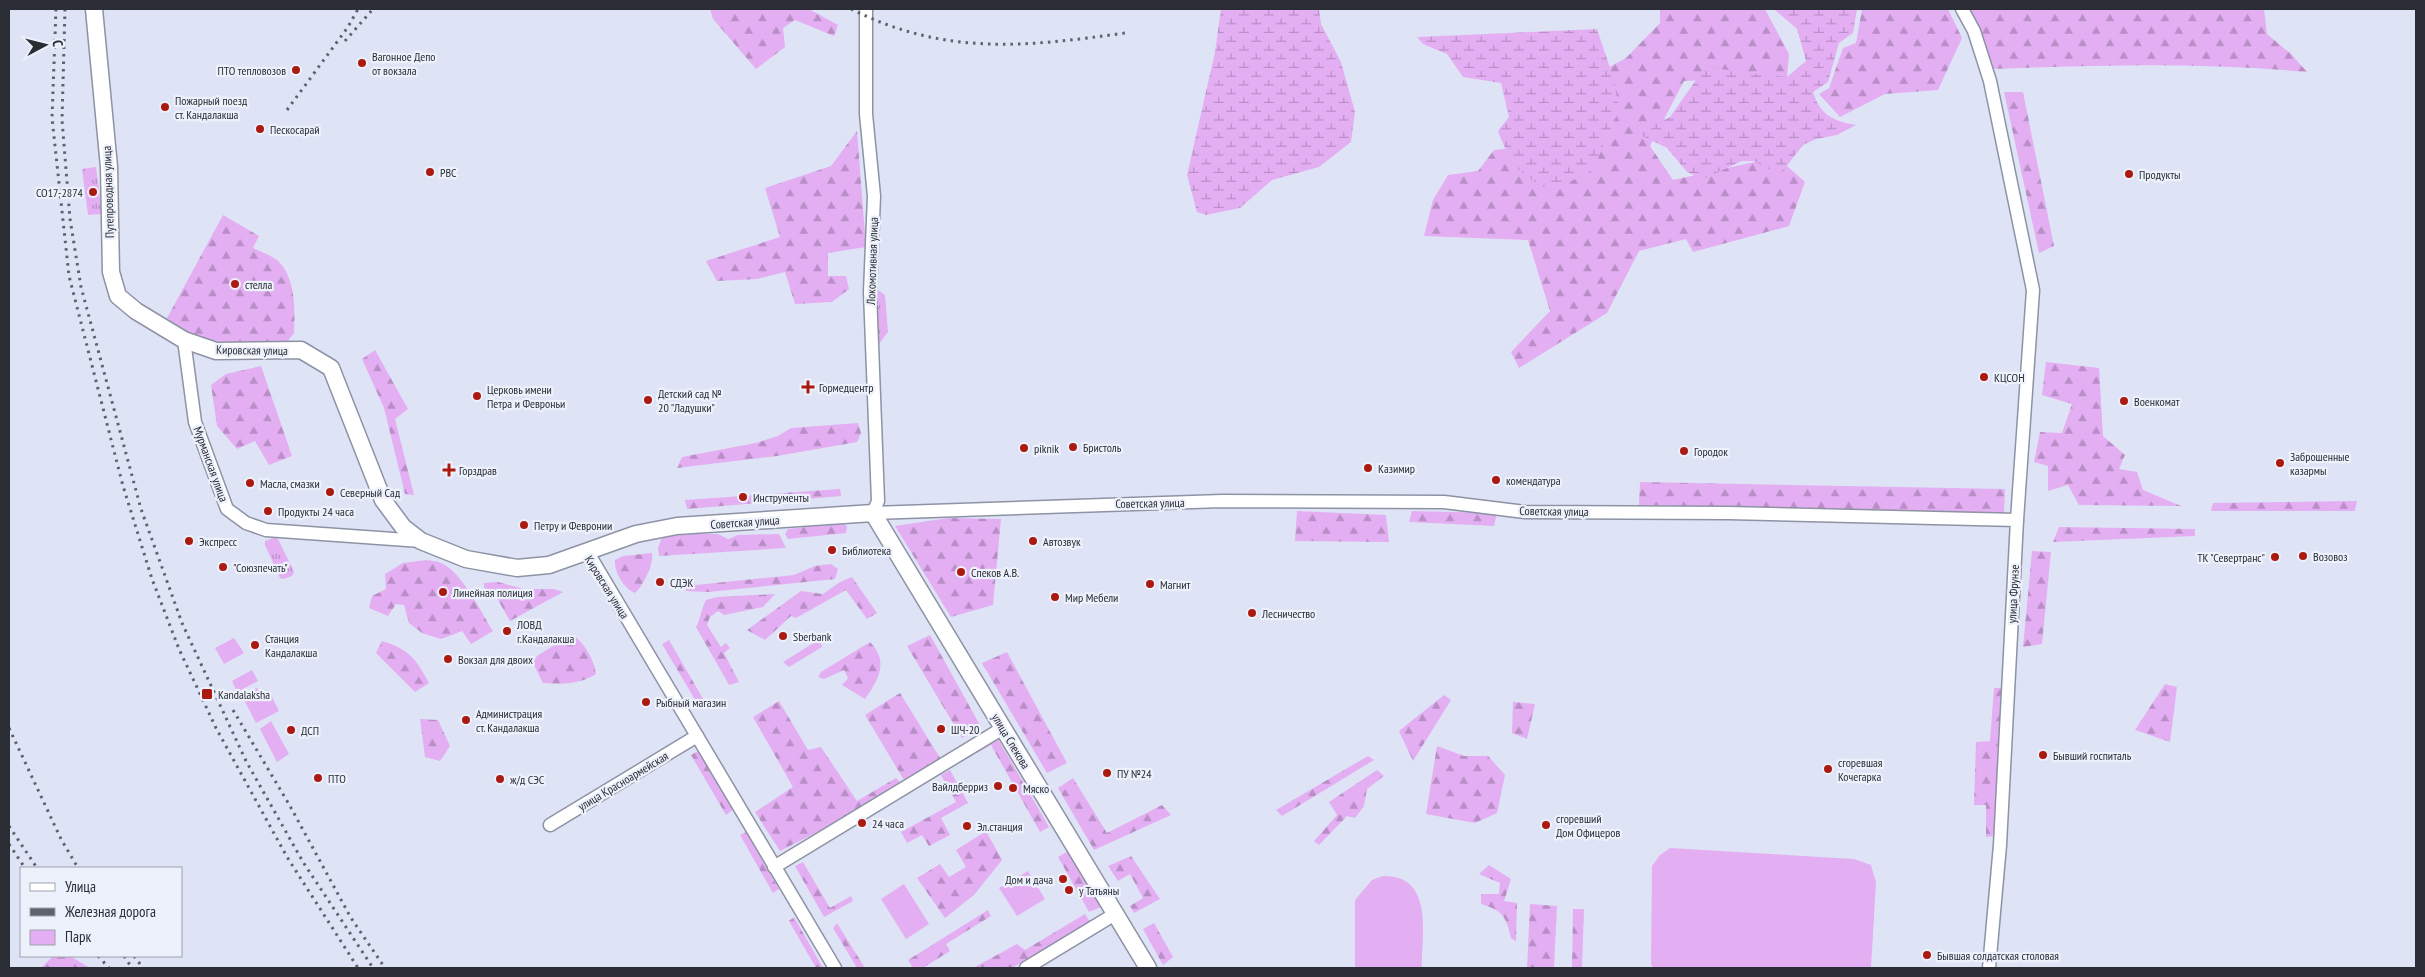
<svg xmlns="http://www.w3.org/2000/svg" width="2425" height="977" font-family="'PT Sans Narrow',sans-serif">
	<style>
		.grass { fill: url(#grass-tufts) }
		.forest { fill: url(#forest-firs) }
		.wetland { fill: url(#wetland-marsh) }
		.green { fill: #e4aef3 }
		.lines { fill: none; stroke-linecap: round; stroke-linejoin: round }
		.minor-casing { stroke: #8d93a4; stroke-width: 15 }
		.major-casing { stroke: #8d93a4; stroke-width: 19 }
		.minor { stroke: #fff; stroke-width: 12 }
		.major { stroke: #fff; stroke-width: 16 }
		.rail { stroke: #5f626c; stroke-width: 3; stroke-dasharray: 2.5 5; stroke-linecap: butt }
		.poi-dot { fill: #ab1a10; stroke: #edf1fc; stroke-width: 2 }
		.labels { text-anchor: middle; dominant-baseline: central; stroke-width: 4.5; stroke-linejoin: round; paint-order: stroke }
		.poi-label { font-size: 12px; fill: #2b2d34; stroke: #edf1fc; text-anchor: start }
		.street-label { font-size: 12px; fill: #2b2d34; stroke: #edf1fc }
	</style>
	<defs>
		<pattern id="grass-tufts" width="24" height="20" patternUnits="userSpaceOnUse" patternTransform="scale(1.25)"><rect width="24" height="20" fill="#e4aef3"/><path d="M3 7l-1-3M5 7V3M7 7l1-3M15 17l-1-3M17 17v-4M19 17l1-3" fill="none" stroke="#b98ec6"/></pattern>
		<pattern id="forest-firs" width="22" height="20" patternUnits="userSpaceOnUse" patternTransform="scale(1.25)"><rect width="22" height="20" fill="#e4aef3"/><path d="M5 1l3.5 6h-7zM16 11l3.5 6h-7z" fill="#b98ec6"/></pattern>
		<pattern id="wetland-marsh" width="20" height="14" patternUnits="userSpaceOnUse" patternTransform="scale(1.25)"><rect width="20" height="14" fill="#e4aef3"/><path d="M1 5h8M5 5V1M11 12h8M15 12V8" fill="none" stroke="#b98ec6"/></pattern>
	</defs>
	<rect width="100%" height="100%" fill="#dee4f6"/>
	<g class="grass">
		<path d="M96,167L102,214L88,215L82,169Z"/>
		<path d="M878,290L885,295L888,332L878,345Z"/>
		<path d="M275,537L278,539L294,572L292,576L283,579L280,578L265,545V541Z"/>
	</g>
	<g class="forest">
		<path d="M710,9H809L838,25L834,36L795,20L783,28L785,47L756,69L713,19Z"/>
		<path d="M1660,9H1765L1789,54L1787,77L1684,81L1650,146L1673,180L1777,157L1805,182L1789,226L1693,252L1686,239L1639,251L1607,313L1519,368L1511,352L1550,311L1528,240L1424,236L1433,200L1448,175L1478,171L1494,150L1524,147L1589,78L1626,58L1660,23Z"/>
		<path d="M1862,9H1948L1962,38L1938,90L1885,94L1840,117L1819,94L1829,88L1843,48L1856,43Z"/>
		<path d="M1970,9H2264L2267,34L2291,54L2307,72C2203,62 2097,65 1992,69Z"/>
		<path d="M2004,92H2023L2054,246L2039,253Z"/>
		<path d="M857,131L866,247L828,253V276H846L849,289L832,302L795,304L785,272L757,279L717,281L706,261L780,237L765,188L831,166Z"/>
		<path d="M223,215L259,236L253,248C261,252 271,255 278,261C296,278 295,310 294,333L287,342C255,343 219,346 189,334C181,331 173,323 167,318Z"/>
		<path d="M375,350L408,409L395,419L414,495L405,494L384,408L362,359Z"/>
		<path d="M2046,362L2099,368L2103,436L2125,455L2119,469L2137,472L2143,490L2181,506L2079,505L2068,485L2048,491V466L2034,462L2040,432L2062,433L2072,404L2042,395Z"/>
		<path d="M261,366L292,456L269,465L255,441L237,449L217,426L211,385L226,374Z"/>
		<path d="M858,423L861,433L857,442L777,456L677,468L682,457L756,443L778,436L791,428Z"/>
		<path d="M1640,482L2005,489L2004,513L1639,505Z"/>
		<path d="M840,489L841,496L687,509L685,500Z"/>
		<path d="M2357,501L2355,511H2211L2213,503Z"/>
		<path d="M1297,511L1386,515L1389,542L1295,541Z"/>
		<path d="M1412,511L1497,513L1494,526L1409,522Z"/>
		<path d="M949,518L1001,519L993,605L951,617L895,526Z"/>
		<path d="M842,523L847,526L846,533L788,539L785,534L788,529Z"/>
		<path d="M2059,527L2195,529V536L2053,542Z"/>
		<path d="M693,534H718L728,539L738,535L779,534L786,548L659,556L658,548L662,537Z"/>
		<path d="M2032,551L2051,552L2042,644L2023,647Z"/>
		<path d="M652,553C654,564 643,586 635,593C624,589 614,572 615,560L623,556Z"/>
		<path d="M426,560C431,561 437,561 441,563C462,572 481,612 493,631L471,644L462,631L441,639L422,633L409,623L404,605L396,604L388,616L369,608L372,596L386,589L385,574L403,563Z"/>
		<path d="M831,564L838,569L835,579L709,592L686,591V586L794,575L815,566Z"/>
		<path d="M852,577L877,613L867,619L846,590L796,618L791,616L765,640L747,630L801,591L823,594L840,582Z"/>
		<path d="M498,582L524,589H554L563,592L510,621L493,591L484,588V583Z"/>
		<path d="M775,594L763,607L724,615L718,611L710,617L707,625L721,647L726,643L730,648L724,653L739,682L729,685L696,627C701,618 701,609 706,600L717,597Z"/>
		<path d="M572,634C585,644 594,659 596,674C578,685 563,684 543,683L533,663L537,656Z"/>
		<path d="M930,635L981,727L962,738L907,646Z"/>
		<path d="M669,640L706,704L700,708L662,644Z"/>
		<path d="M382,641C409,649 416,659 429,683L415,692L376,653Z"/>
		<path d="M870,642C889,662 879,679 865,699L842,685L848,678L844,670L824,679L818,677L821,672Z"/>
		<path d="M1007,652L1067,763L1047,773L982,663Z"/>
		<path d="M2165,684L2177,687L2170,742L2135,730Z"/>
		<path d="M1994,688H2002L1994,836L1986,837V805H1974L1976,742L1990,741Z"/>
		<path d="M900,693L940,758L904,780L865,715Z"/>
		<path d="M1444,695L1451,700L1413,761L1399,731Z"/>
		<path d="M779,701L808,750L821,747L857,801L896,778L902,784L849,816L780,851L755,812L793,787L753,717Z"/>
		<path d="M1513,702L1535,704L1527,739L1512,733Z"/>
		<path d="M420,719L438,720L450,746L440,761L425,757Z"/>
		<path d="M997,737L1049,827L1040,832L991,745L961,762L959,758Z"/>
		<path d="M1437,746L1464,756H1488L1505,775L1497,813L1475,823L1426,814Z"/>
		<path d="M698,751L733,810L726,815L691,755Z"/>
		<path d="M1368,756L1374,760L1282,816L1276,810Z"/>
		<path d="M950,770L968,803L941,818L950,835L929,846L922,835L907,843L901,832L956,802L941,775Z"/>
		<path d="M1377,770L1384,776L1367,789L1364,806L1355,818L1347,816L1319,845L1314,841L1337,815L1329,802Z"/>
		<path d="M1073,778L1107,833L1162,805L1171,815L1094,850L1058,788Z"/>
		<path d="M986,831L1002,860L974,895L945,918L917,878L940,864L949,877L966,867L956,850Z"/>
		<path d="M746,832L779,889L773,893L740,835Z"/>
		<path d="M1068,851L1101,907L1089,912L1058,857Z"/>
		<path d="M1131,856L1160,899L1134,913L1130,906L1143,898L1130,874L1118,881L1108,866Z"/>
		<path d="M803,862L830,908L851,896L853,901L824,917L795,866Z"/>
		<path d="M1489,865L1511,879L1504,901L1517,903L1516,941L1511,938C1506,916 1503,911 1481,904V894H1499L1500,883L1479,874Z"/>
		<path d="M1530,904L1557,906L1554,968H1527Z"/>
		<path d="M1573,909H1584L1582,968H1572Z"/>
		<path d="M988,910L991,916L946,944L950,951L923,968H913L908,960Z"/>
		<path d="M1085,914L1090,922L1012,968H973L1017,944L1025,950Z"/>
		<path d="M794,917L823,968H816L789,921Z"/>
		<path d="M837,923L865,968H857L833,928Z"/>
		<path d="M1154,923L1173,957L1163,965L1143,929Z"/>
		<path d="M53,956H70L90,968H41Z"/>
	</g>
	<g class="wetland">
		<path d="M1221,9H1319L1321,24L1341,62L1355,112L1351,142L1319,167L1272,180L1240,208L1206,215L1197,212L1187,175L1215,52Z"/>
		<path d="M1774,9H1857L1853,33L1839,43L1828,82L1813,92C1820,115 1833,121 1856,125L1837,135L1816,139L1803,145L1785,168L1778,174L1754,161H1742L1703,179L1687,172L1667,148L1636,133L1670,117L1706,66L1743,73L1787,77L1806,61L1797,29Z"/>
		<path d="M1597,29L1614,80L1619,110L1592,172L1550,190C1518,174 1511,165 1498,131L1509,117L1501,83L1463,77L1447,54L1423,44L1417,37Z"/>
	</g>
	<g class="green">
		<path d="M234,638L244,653L224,664L215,648Z"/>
		<path d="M820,639L822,647L789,667L783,662Z"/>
		<path d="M252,670L258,681L237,692L232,681Z"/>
		<path d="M257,688L262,697L270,693L279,711L256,723L242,696Z"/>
		<path d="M271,721L289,754L277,762L260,729Z"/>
		<path d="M1670,848L1854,859L1871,865L1876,882L1871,968H1653L1651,964L1652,866L1660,855Z"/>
		<path d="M1028,871L1045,899L1017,916L999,888Z"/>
		<path d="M1383,876C1434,875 1422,934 1422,968H1355V900L1372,880Z"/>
		<path d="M904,884L929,924L906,939L881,899Z"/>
	</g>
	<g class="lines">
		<g class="minor-casing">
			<g id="minor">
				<path d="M866,9V114L874,196L870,292L878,501L873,513L1222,501L1444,502L1525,512L1728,513L2017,520L2000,845L1989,968"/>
				<path d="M1962,9L1974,31L1990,81L2033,290L2017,520"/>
				<path d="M184,340L195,422L227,509L246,523L266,530L421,541"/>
				<path d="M587,551L835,968"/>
				<path d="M550,825L697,736"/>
				<path d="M774,867L1003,728"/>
				<path d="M1026,968L1115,914"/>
			</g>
		</g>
		<g class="major-casing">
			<path id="major" d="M94,9L109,167L111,272L118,296L136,311L184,340L216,351L301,350L331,368L383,500L403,527L421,541L466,559L517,568L549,565L636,534L677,526L873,513L1148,968"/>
		</g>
		<use href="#minor" class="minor"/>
		<use href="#major" class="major"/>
		<g class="rail">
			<path d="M56,9L52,118L69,276L123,486L152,579L179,649L216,728L287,857L358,968"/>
			<path d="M65,9L62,120L70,219L81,287L141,509L182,623L246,761L303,862L373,968"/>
			<path d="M851,9C945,56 1025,47 1125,33"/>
			<path d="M345,41L373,9"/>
			<path d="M287,110L348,27L358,9"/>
			<path d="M233,710L290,806L351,918L385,968"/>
			<path d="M9,728L61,839L78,868"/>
			<path d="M9,826L37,868"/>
			<path d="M9,844L25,868"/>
			<path d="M98,956L109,968"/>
			<path d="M124,956L132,968"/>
			<path d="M134,956L143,968"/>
		</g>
	</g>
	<g class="poi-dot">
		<circle cx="362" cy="63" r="5"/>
		<circle cx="296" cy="70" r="5"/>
		<circle cx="165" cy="107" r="5"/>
		<circle cx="260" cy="129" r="5"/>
		<circle cx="430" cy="172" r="5"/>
		<circle cx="2129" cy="174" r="5"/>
		<circle cx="93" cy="192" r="5"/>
		<circle cx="235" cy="284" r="5"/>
		<circle cx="1984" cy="377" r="5"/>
		<path d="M805.5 379.5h5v5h5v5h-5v5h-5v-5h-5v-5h5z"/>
		<circle cx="477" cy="396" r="5"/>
		<circle cx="648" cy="400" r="5"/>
		<circle cx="2124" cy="401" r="5"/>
		<circle cx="1073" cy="447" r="5"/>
		<circle cx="1024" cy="448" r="5"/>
		<circle cx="1684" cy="451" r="5"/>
		<circle cx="2280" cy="463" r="5"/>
		<circle cx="1368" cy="468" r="5"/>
		<path d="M446.5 462.5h5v5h5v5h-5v5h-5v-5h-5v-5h5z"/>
		<circle cx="1496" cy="480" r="5"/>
		<circle cx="250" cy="483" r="5"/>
		<circle cx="330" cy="492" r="5"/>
		<circle cx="743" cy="497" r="5"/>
		<circle cx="268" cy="511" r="5"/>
		<circle cx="524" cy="525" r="5"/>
		<circle cx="189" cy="541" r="5"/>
		<circle cx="1033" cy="541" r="5"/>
		<circle cx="832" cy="550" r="5"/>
		<circle cx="2303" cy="556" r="5"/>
		<circle cx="2275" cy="557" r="5"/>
		<circle cx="223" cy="567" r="5"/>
		<circle cx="961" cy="572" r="5"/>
		<circle cx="660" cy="582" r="5"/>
		<circle cx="1150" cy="584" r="5"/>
		<circle cx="443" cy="592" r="5"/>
		<circle cx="1055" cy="597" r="5"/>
		<circle cx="1252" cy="613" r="5"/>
		<circle cx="507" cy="631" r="5"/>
		<circle cx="783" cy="636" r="5"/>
		<circle cx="255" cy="645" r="5"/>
		<circle cx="448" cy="659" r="5"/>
		<rect x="201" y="688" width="12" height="12" rx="2.5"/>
		<circle cx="646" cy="702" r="5"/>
		<circle cx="466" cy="720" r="5"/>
		<circle cx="941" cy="729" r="5"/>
		<circle cx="291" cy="730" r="5"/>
		<circle cx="2043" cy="755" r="5"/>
		<circle cx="1828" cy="769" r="5"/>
		<circle cx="1107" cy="773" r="5"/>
		<circle cx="318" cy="778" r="5"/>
		<circle cx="500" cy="779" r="5"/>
		<circle cx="998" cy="786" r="5"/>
		<circle cx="1013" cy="788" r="5"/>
		<circle cx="862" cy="823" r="5"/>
		<circle cx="1546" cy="825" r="5"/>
		<circle cx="967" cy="826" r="5"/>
		<circle cx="1063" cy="879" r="5"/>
		<circle cx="1069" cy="890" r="5"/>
		<circle cx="1927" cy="955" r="5"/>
	</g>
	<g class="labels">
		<g class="poi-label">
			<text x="372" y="56">Вагонное Депо<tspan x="372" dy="14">от вокзала</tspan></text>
			<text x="286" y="70" text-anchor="end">ПТО тепловозов</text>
			<text x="175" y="100">Пожарный поезд<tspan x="175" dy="14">ст. Кандалакша</tspan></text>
			<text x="270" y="129">Пескосарай</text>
			<text x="440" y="172">РВС</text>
			<text x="2139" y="174">Продукты</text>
			<text x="83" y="192" text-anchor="end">СО17-2874</text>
			<text x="245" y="284">стелла</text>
			<text x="1994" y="377">КЦСОН</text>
			<text x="819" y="387">Гормедцентр</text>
			<text x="487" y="389">Церковь имени<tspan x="487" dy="14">Петра и Февроньи</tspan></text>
			<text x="658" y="393">Детский сад №<tspan x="658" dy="14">20 "Ладушки"</tspan></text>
			<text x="2134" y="401">Военкомат</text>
			<text x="1083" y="447">Бристоль</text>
			<text x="1034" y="448">piknik</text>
			<text x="1694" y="451">Городок</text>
			<text x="2290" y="456">Заброшенные<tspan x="2290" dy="14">казармы</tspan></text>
			<text x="1378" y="468">Казимир</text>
			<text x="459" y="470">Горздрав</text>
			<text x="1506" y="480">комендатура</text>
			<text x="260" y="483">Масла, смазки</text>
			<text x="340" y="492">Северный Сад</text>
			<text x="753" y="497">Инструменты</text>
			<text x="278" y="511">Продукты 24 часа</text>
			<text x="534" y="525">Петру и Февронии</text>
			<text x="199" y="541">Экспресс</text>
			<text x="1043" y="541">Автозвук</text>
			<text x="842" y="550">Библиотека</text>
			<text x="2313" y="556">Возовоз</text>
			<text x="2265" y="557" text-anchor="end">ТК "Севертранс"</text>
			<text x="233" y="567">"Союзпечать"</text>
			<text x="971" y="572">Спеков А.В.</text>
			<text x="670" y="582">СДЭК</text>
			<text x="1160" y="584">Магнит</text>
			<text x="453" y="592">Линейная полиция</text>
			<text x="1065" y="597">Мир Мебели</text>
			<text x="1262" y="613">Лесничество</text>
			<text x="517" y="624">ЛОВД<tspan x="517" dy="14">г.Кандалакша</tspan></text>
			<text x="793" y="636">Sberbank</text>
			<text x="265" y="638">Станция<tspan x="265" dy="14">Кандалакша</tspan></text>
			<text x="458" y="659">Вокзал для двоих</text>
			<text x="218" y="694">Kandalaksha</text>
			<text x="656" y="702">Рыбный магазин</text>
			<text x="476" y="713">Администрация<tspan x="476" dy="14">ст. Кандалакша</tspan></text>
			<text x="951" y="729">ШЧ-20</text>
			<text x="301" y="730">ДСП</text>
			<text x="2053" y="755">Бывший госпиталь</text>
			<text x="1838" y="762">сгоревшая<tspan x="1838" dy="14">Кочегарка</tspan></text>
			<text x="1117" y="773">ПУ №24</text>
			<text x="328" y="778">ПТО</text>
			<text x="510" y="779">ж/д СЭС</text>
			<text x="988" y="786" text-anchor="end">Вайлдберриз</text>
			<text x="1023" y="788">Мяско</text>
			<text x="1556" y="818">сгоревший<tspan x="1556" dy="14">Дом Офицеров</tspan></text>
			<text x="872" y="823">24 часа</text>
			<text x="977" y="826">Эл.станция</text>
			<text x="1053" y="879" text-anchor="end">Дом и дача</text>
			<text x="1079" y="890">у Татьяны</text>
			<text x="1937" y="955">Бывшая солдатская столовая</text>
		</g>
		<g class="street-label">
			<text transform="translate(108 192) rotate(-92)">Путепроводная улица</text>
			<text transform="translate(872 261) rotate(-88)">Локомотивная улица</text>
			<text transform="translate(252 350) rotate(1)">Кировская улица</text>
			<text transform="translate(211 464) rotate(70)">Мурманская улица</text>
			<text transform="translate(1150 503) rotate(-1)">Советская улица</text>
			<text transform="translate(1554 511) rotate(1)">Советская улица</text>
			<text transform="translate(745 522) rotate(-4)">Советская улица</text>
			<text transform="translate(607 587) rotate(58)">Кировская улица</text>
			<text transform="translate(2013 594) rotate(-87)">улица Фрунзе</text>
			<text transform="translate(1011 741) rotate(59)">улица Спекова</text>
			<text transform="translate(623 781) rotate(-31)">улица Красноармейская</text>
		</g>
	</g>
	<rect width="2425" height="977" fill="none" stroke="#2b2d34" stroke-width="20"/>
	<rect x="20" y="867" width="162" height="90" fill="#edf1fc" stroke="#9fa3ac"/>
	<rect x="30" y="883" width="25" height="8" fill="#ffffff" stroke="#9fa3ac"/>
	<text x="65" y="892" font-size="15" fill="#2b2d34">Улица</text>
	<rect x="30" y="908" width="25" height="8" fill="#5f626c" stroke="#9fa3ac"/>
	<text x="65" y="917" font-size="15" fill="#2b2d34">Железная дорога</text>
	<rect x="30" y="930" width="25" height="15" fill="#e4aef3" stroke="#9fa3ac"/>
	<text x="65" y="942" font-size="15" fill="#2b2d34">Парк</text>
	<g transform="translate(45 45) rotate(83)" stroke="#edf1fc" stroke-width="4" paint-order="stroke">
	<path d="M0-4L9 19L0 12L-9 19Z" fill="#2b2d34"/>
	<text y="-8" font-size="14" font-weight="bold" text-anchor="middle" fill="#2b2d34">С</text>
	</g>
</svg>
